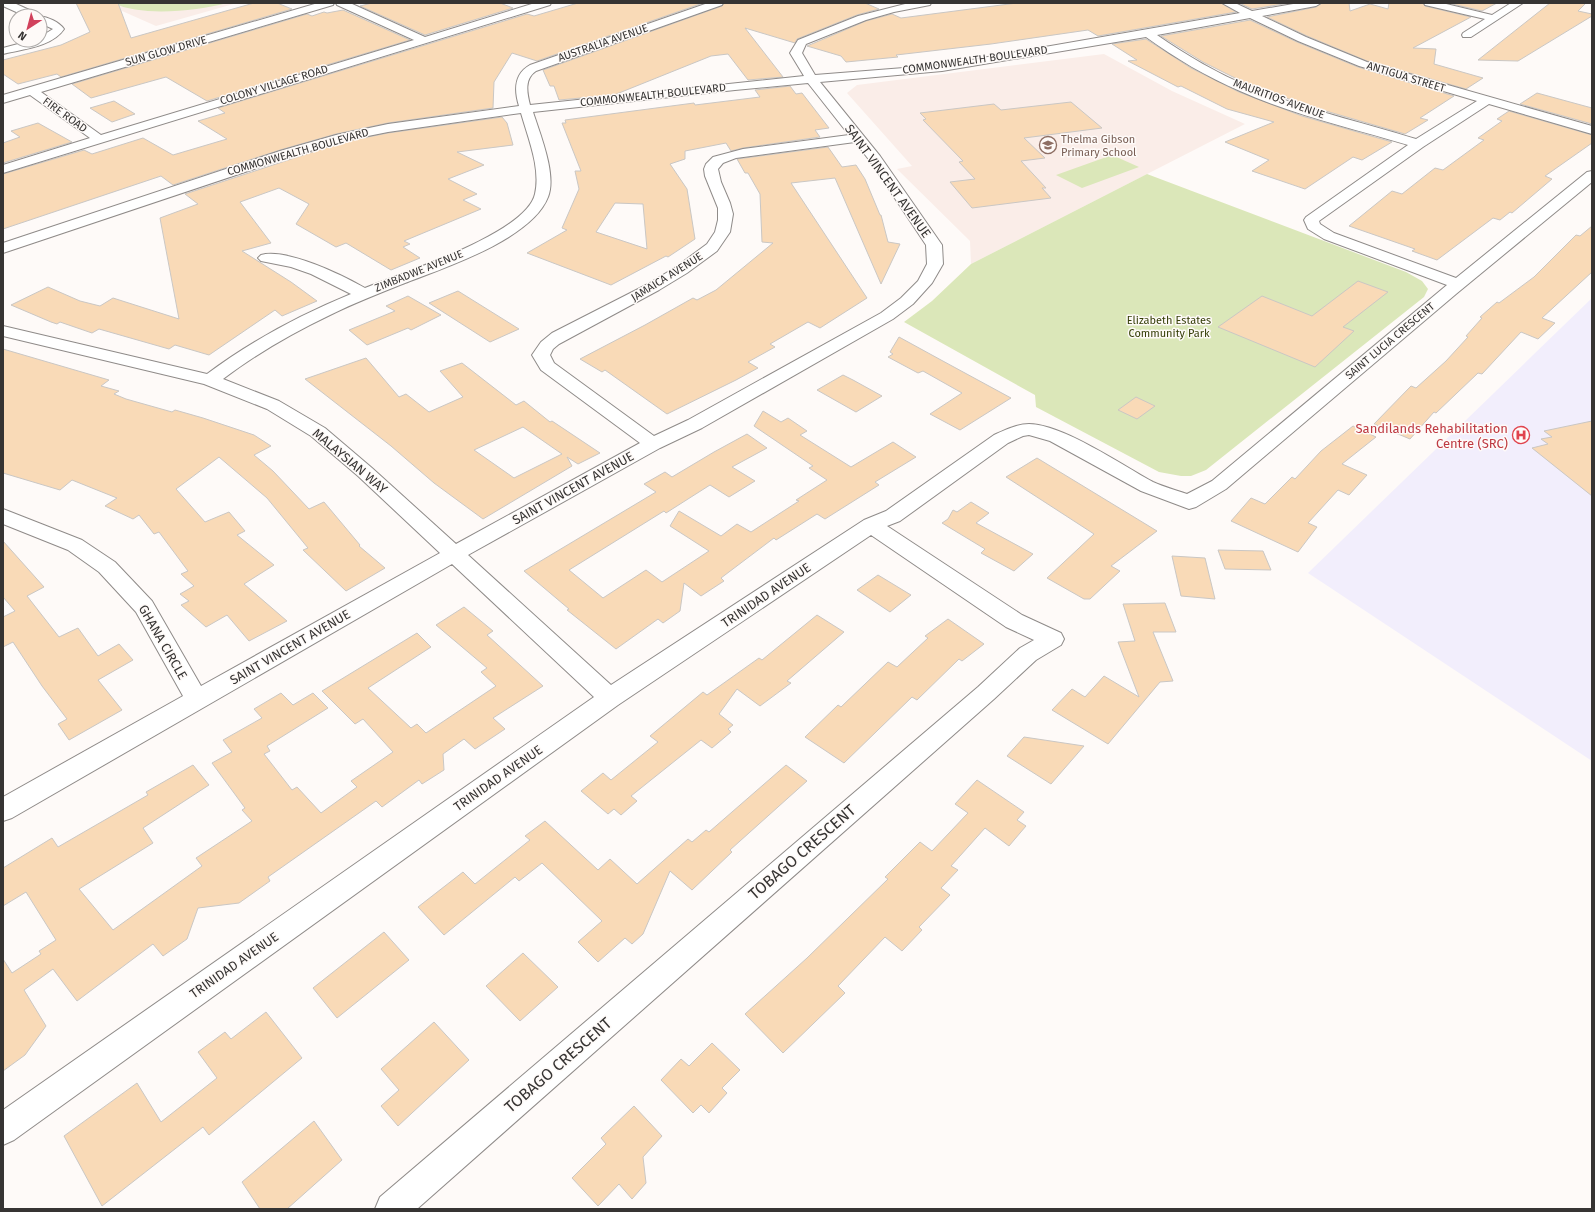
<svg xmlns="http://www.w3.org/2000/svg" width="1595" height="1212" font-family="'Fira Sans',sans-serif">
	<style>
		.built { fill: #faede8 }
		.medical { fill: #f2eefc }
		.green { fill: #dbe7b9 }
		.building { fill: #f9dab7; stroke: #cac7c4; fill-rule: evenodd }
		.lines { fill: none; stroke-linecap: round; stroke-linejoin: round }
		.minor-casing { stroke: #8f8b89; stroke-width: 2 }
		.minor { fill: #fff; fill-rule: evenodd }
		.labels { text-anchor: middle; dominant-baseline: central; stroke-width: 3; stroke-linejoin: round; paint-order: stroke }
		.far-street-label { font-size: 11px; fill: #363433; stroke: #fefaf8 }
		.far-education-label { font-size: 11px; fill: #785e54; stroke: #fefaf8; text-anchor: start }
		.far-park-label { font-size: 11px; fill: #353e07; stroke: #fefaf8 }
		.street-label { font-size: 13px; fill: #363433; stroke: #fefaf8 }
		.health-label { font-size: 13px; fill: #be3a42; stroke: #fefaf8; text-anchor: end }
		.near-street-label { font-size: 16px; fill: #363433; stroke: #fefaf8 }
	</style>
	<rect width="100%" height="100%" fill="#fefaf8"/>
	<g class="built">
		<path d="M104,3H237L156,26Z"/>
		<path d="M1104,54L1172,91L1245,124L971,264L970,241L897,169L912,166L847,93L857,85Z"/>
	</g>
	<path class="medical" d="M1592,298V761L1308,573Z"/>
	<g class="green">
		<path d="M113,3H227C196,11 142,17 113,3Z"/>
		<path d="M1112,155L1139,167L1082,188L1056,175Z"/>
		<path d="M1147,174L1406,272L1422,281L1428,289L1424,297L1206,470L1191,476H1181L1159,472L1036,407L1035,395L904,322L932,301L971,264Z"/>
	</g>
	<g class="building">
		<path d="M76,3H118L131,38L254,3H277L292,9L61,77L57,74L18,84L3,74V60L61,45L90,32Z"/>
		<path d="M372,3H500L513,8L425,35L360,6Z"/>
		<path d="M578,3H703L537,61L512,53L494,82L493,108L388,123L336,134L280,150L173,185L161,176L3,229V174L84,150L92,154L143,138L173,155L227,139L198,121L225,113L218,108L527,14L534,16Z"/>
		<path d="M724,3H865L879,9L857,15L797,39L795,43L745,28L783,77L748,80L728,54L711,56L614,95L559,100L554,86H550L543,70L722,6Z"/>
		<path d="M1017,3H1221L1236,12L1098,36L1088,30L991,44L896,55L898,57L846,62L841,56L807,46L866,21L892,14L901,18Z"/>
		<path d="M1239,3H1290L1252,9Z"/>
		<path d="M1322,3H1349L1350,11L1370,4L1388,9L1389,3H1423L1425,6L1471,17L1413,48L1436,49L1434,64L1483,78L1466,89L1367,61L1307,36L1267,17L1316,7Z"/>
		<path d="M1448,3H1497L1482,11Z"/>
		<path d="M1550,3H1586L1578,11L1592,14V16L1518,61L1478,60Z"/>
		<path d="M343,10L410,40L207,101L166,77L91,98L72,84L307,14L312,16L324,12L327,13Z"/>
		<path d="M1250,20L1297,42L1358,67L1454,96L1420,118L1428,120L1405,134L1312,107L1251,86L1203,62L1161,36Z"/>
		<path d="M1146,39L1191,68L1239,92L1302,116L1392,142L1362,160L1353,157L1305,189L1252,171L1269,160L1225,142L1274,122L1227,109L1181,86L1178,87L1128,61L1137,60L1112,44Z"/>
		<path d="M790,86L796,94L802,93L829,128L815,130L820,137L743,148L731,151L726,143L685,151V159L670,164L687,189L695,239L668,257L666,256L611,285L527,253L567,230L562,228L579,189L575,171H581L562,123H566L565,120L694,103L695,105L760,97L755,90ZM615,203L643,204L647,249L596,232Z"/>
		<path d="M1537,93L1592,108V124L1520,104Z"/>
		<path d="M114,101L135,114L112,122L90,108Z"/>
		<path d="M1071,102L1102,128L1024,138L1045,158L1021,161L1046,188H1042L1051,198L972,208L950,182L975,179L959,162L963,161L923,120L926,119L920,113L994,104L1001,110Z"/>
		<path d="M1509,111L1592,135V143L1545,176L1552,179L1512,213L1510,212L1500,220L1493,218L1437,260L1412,251L1415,249L1349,226L1392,191L1402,194L1435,168L1443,170L1484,140L1478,138L1502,121L1497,119Z"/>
		<path d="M502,117L507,123L513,145L457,152L484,165L448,179L477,194L463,200L481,209L404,241L410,244L403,247L420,258L391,270L346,243L336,247L296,224L309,204L279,188L240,202L271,243L242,251L291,282L317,301L282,316L275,310L209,355L175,345L169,349L99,329L92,333L60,322L57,324L51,322L11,305L48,287L80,301L100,306L113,298L179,319L160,218L198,204L185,194L343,142L388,133Z"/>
		<path d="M38,123L72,142L3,163V143L20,137L11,131Z"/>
		<path d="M828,147L842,167L856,165L865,179L880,215H881L888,242L900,244L881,284L835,178L791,183L867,298L820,328L808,322L770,344L775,347L748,362L758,368L736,380L667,414L605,370L602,372L580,359L645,325L693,298L697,300L716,290L773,243L762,242L760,194L748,173H745L737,159Z"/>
		<path d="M1592,226V272L1542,318L1555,323L1538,339L1521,332L1482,374L1478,373L1436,413L1434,412L1410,439L1374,424L1411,386L1416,388L1446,361L1468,337L1466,336L1482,318L1480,317L1497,302L1499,303L1534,277L1576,235L1580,236Z"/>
		<path d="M1358,281L1388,292L1343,327L1354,331L1315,367L1218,327L1262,296L1312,316Z"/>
		<path d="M458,291L519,329L490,342L429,303Z"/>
		<path d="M408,296L441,315L411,330L408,328L367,345L349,330L395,311L386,306Z"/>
		<path d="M899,337L941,360L1011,398L960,430L930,414L962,393L923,371L918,373L888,357L893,354L890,352Z"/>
		<path d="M3,349L109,380L101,386L119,391L114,394L126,399L172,412L175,410L203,418L254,435L271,446L254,455L273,471L309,509L324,502L360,545L359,546L385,568L346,591L303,550L308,548L267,498L219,457L176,489L205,522L229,512L245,531L237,535L274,565L244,584L287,621L249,641L227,615L206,627L181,605L189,601L180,594L194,586L181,574L188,571L159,532L154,534L139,515L133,519L105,506L117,498L72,480L60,490L3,473Z"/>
		<path d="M366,358L399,397L406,394L429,412L463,397L440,371L462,363L516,405L524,401L550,422L552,421L600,453L578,464L567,457L572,466L483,519L434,483L391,446L305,379ZM523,427L562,454L514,478L474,450Z"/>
		<path d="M843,375L853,380L882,396L856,412L817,390Z"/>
		<path d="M1136,397L1155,406L1137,419L1118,410Z"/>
		<path d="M763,411L781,422L788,418L807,431L800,435L851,467L893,442L916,457L875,482L879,485L825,519L817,514L776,540L774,538L721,578L724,581L701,596L684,583L680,611L663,623L658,619L616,649L567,610L569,609L524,571L656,492L644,484L665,472L672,477L714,452L747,434L767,448L732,467L755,481L729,497L710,485L666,513L664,511L569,570L603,598L646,570L662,582L709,551L670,526L679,511L721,536L737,524L751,532L799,501L796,500L827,480L809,468L813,466L754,426Z"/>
		<path d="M1592,421V496L1532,448L1548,444L1541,439L1552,437L1544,431Z"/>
		<path d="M1353,426L1376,437L1342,464L1367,475L1349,495L1338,490L1308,523L1317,527L1298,552L1231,521L1251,498L1265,504L1292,477L1295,479L1321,451Z"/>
		<path d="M1037,458L1157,531L1111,566L1120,571L1090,599H1084L1047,578L1094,534L1006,477Z"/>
		<path d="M971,502L989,513L976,523L1033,554L1014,571L981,553L985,549L942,523L948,519L953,510L957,512Z"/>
		<path d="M3,541L44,587L27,596L59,637L78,628L98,656L119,644L133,660L98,680L122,710L69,740L58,724L67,719L42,686L13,642L3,647V617L15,611L3,597Z"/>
		<path d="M1218,550L1263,551L1271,570L1225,569Z"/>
		<path d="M1172,556L1205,558L1215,599L1181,596Z"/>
		<path d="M878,575L911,595L890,612L857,590Z"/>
		<path d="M1165,603L1176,632H1153L1173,681L1160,682L1108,744L1052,710L1072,689L1085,697L1104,676L1139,697L1118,642L1135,641L1123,604Z"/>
		<path d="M464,607L493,631L487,635L543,686L493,718L505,729L475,749L464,739L443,754L444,770L422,784L419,780L382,807L376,801L268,877L270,881L239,903L198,908L187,939L163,956L153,944L77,1001L53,969L24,990L46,1026L25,1055L3,1071V959L12,973L41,954L39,951L56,940L26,892L3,906V868L52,838L58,847L148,795L146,792L193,765L209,785L143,828L153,843L79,889L113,930L202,866L196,858L252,821L242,810L245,808L212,763L232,752L223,740L262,718L254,709L281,693L293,705L313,693L328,708L267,746L270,751L264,754L292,790L297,787L321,813L357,787L351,781L393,752L363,719L355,724L322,691L417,633L431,647L368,688L411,728L417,724L426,733L496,686L481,672L487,668L436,625Z"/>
		<path d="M817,615L844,632L787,681L791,683L760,706L737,689L719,714L733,725L728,729L731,732L712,748L701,740L631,796L637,801L621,815L614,809L608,814L581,791L603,773L611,780L658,742L650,736L685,707L703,692L707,695L759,658L762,660Z"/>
		<path d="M948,619L984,644L962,661L959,659L917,700L912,697L844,763L805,737L838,705L841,707L888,662L897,667L928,638L925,636Z"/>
		<path d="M1024,737L1084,746L1051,784L1007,756Z"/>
		<path d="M786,765L807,781L730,850L732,852L692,890L670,871L643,934L632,944L625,938L598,962L578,942L602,921L542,863L519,881L515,877L444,935L418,907L463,872L475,884L530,840L525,836L545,821L598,870L610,859L637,884L688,839L692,842L706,830L709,832Z"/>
		<path d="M977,780L1024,812L1017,820L1026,826L1009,846L985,828L951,866L958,870L941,888L950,895L919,927L922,930L902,951L885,937L838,986L845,993L783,1053L745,1014L807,958L888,879L885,877L920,842L932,851L968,813L955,804Z"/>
		<path d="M384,932L409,960L337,1018L313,988Z"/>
		<path d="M523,953L558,987L520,1021L486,986Z"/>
		<path d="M266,1012L302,1058L209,1135L203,1127L102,1206L64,1136L137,1083L161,1122L217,1078L198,1052L225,1032L231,1039Z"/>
		<path d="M434,1022L469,1060L398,1126L381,1106L399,1090L381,1069Z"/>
		<path d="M712,1043L740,1070L722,1088L727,1093L709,1113L701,1105L693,1113L661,1080L681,1059L689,1066Z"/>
		<path d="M634,1106L662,1136L643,1157L646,1183L632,1199L619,1184L598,1206L572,1178L606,1144L601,1138Z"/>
		<path d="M314,1121L342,1160L287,1209H260L242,1182Z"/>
	</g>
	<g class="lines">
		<g class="minor-casing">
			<g id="minor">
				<path d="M3,3H14L38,14L39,16C48,17 59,22 64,29C52,47 23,49 3,54V48L33,40H40V37L53,29L40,23V16H25L3,6Z"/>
				<path d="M318,3H334L333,5L41,92L101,135L414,40L337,5L336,3H350L425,37L535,3H551L550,5L3,173V165L90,138L30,95L3,103V95Z"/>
				<path d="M708,3H723L722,5L536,71C524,79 527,93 530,105L804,76L790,53L798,40L858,16L909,3H931L930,5L894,12L866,20L806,44L802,53L815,75L942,65L1240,13L1222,3H1235L1252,11L1299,3H1321L1316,6L1262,16L1306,37L1367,62L1592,126V134L1489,104L1423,147L1319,221L1320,224L1334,233L1456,278L1587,172L1592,171V182L1456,294L1226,489L1196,507L1189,509L1141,491L1050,441L1029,435L1023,436L1008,443L900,521L887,526L1022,615L1061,633L1064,639L1061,645L1036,660L994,699L417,1209H375L380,1197L978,687L1020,648L1034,640L1006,627L871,535L618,705L14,1140L3,1145V1110L594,697L452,564L12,818L3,821V797L183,696L136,612L99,572L68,550L3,524V509L82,540L115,562L152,601L201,686L440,553L358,476L311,436L267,409L204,384L3,336V326L207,374C251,341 300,315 351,294L311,274L291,267L261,261L258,258L261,255C287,248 342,275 365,288C401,273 526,234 535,194C541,168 528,138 521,113L388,132L343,141L290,157L3,253V243L280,151L336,135L388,124L519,106C514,90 514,74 530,65ZM1250,18L1298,41L1359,66L1477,101L1416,139C1361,122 1304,109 1250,87C1218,74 1186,55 1157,35ZM1146,37C1175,58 1207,77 1240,91C1294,115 1352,128 1408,145L1306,217L1304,220L1308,229L1324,239L1447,285L1212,481L1187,494C1176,490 1164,487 1153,482C1122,465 1062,424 1029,424C1017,424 1005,430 994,435L886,511L864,520L611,685L468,555L660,448L702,428L893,319L913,304L932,283L943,264L942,245L880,156L820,82L942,71ZM808,83L849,135L743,149L713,157L706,164L704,169L705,176L718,208V220L715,232L707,244L676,267L648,284L552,333L541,342L532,355L541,370L640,443L456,544L372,468L325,428L279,401L223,379C256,354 292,333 330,315C354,303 380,293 405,283C444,268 532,239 548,197C557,175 540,134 533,112L735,90ZM855,142L870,161L926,245L927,264L918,281L901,298L881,313L688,420L654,436L554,363L550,355L553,349L559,344L659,290L687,273L717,251L730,232L733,214L730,203L721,182L718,169L723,163L736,158Z"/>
				<path d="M1424,3H1442L1492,15L1511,3H1523L1471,37H1463L1462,35L1463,33L1485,19L1425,5Z"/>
			</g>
		</g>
		<use href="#minor" class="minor"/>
	</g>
	<defs>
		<g id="school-ring" transform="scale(0.9)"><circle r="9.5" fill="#fefaf8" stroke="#8d6e63" stroke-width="1.5"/><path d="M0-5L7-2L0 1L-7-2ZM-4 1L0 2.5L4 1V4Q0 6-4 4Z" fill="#8d6e63"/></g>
		<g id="hospital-ring" transform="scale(0.9)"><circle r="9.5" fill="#fefaf8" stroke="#e0444e" stroke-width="1.5"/><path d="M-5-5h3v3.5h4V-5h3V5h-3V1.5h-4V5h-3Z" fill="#e0444e"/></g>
	</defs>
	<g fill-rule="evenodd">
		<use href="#school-ring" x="1048" y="145"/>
		<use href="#hospital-ring" x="1521" y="435"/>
	</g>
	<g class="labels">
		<g class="far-street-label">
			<text transform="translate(603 43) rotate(-19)">AUSTRALIA AVENUE</text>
			<text transform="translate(166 51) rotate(-16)">SUN GLOW DRIVE</text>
			<text transform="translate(975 60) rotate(-8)">COMMONWEALTH BOULEVARD</text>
			<text transform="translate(1406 77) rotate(17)">ANTIGUA STREET</text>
			<text transform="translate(274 85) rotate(-17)">COLONY VILLAGE ROAD</text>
			<text transform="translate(653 95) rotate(-6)">COMMONWEALTH BOULEVARD</text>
			<text transform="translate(1279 99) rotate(20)">MAURITIOS AVENUE</text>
			<text transform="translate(65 115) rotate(36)">FIRE ROAD</text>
			<text transform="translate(298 152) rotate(-16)">COMMONWEALTH BOULEVARD</text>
			<text transform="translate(419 271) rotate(-22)">ZIMBADWE AVENUE</text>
			<text transform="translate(667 277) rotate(-32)">JAMAICA AVENUE</text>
			<text transform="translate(1390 341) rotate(-40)">SAINT LUCIA CRESCENT</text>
		</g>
		<g class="far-education-label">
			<text x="1061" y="139">Thelma Gibson<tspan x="1061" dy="13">Primary School</tspan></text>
		</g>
		<g class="far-park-label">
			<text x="1169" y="320">Elizabeth Estates<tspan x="1169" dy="13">Community Park</tspan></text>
		</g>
		<g class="street-label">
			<text transform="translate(888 181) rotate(54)">SAINT VINCENT AVENUE</text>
			<text transform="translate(350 461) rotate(40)">MALAYSIAN WAY</text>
			<text transform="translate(573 488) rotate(-29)">SAINT VINCENT AVENUE</text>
			<text transform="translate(766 595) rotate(-34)">TRINIDAD AVENUE</text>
			<text transform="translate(163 642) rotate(60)">GHANA CIRCLE</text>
			<text transform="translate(290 647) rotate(-30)">SAINT VINCENT AVENUE</text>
			<text transform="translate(498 778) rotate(-35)">TRINIDAD AVENUE</text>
			<text transform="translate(234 965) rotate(-35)">TRINIDAD AVENUE</text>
		</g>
		<g class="health-label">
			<text x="1508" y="428">Sandilands Rehabilitation<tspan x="1508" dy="15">Centre (SRC)</tspan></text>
		</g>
		<g class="near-street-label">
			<text transform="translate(802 852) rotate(-41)">TOBAGO CRESCENT</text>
			<text transform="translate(558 1065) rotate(-41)">TOBAGO CRESCENT</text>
		</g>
	</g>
	<rect width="1595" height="1212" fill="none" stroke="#363433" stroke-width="8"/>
	<g transform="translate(28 28) rotate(216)"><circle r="19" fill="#fefaf8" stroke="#aeaba9"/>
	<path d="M0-3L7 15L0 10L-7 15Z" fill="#d1415c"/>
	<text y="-6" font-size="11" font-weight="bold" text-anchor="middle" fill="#363433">N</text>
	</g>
</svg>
